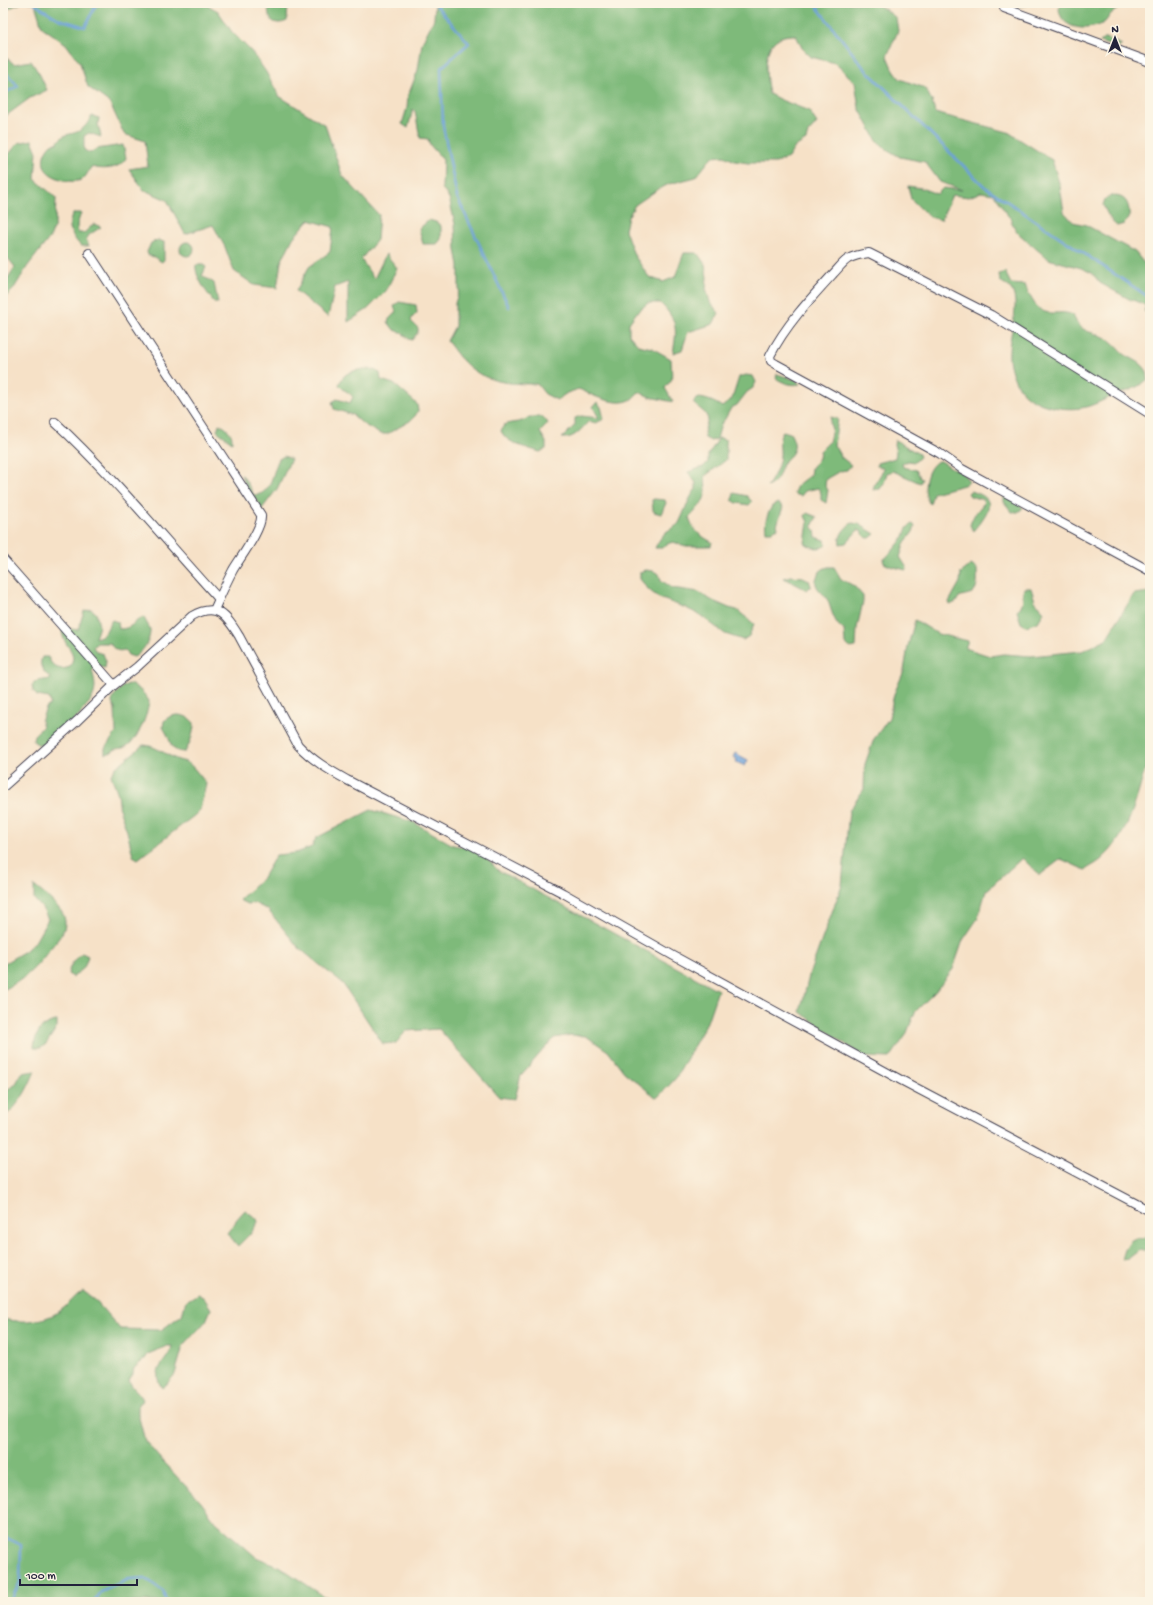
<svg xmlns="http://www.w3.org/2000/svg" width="1153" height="1605" font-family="'Gochi Hand',sans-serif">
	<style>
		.forest { fill: #7eba7a; stroke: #506e5a }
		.water { fill: #6da1d9; stroke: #48628a }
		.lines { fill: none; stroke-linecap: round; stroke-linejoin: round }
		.stream { stroke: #6da1d9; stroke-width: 2.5 }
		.street-casing { stroke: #423f50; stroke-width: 10 }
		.street { stroke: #fff; stroke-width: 8 }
	</style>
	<rect width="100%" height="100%" fill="#fcf5e5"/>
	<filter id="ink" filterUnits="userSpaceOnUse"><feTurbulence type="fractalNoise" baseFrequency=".025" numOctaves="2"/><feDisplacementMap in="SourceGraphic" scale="8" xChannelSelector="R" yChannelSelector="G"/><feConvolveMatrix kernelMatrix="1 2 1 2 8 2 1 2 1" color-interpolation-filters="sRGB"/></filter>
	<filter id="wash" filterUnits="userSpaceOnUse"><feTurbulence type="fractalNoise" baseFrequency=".012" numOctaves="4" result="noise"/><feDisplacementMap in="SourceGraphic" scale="16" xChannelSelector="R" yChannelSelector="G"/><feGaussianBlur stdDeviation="0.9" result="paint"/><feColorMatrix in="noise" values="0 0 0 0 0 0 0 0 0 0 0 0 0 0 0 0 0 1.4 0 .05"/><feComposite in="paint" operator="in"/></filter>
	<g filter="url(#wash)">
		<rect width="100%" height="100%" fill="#f6e1c7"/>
		<g class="forest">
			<path d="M3,3H21L3,11Z"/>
			<path d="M28,3H204L218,11L232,32L251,51L266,72L279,96L325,125L342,175L379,215L377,240L361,259L374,279L386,254L397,268L386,291L368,309L348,322V282L335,287L328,317L296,291L309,267L330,252L333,227L309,220L293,238L281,262L277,288L254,285L234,271L225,247L213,225L185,234L167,200L144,190L129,169L148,166L145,141L124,134L110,103L88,87L80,63L66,44L42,27L35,4Z"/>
			<path d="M272,3H288L287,21C274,27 266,19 269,5Z"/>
			<path d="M435,3H874L886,10L896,18L898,31L887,56L892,68L900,79L925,88L932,101L935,113L1008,132L1052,160L1060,186L1064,212L1073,222L1086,225L1135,252L1143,262L1150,267V315L1144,311L1146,306L1141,303L1129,299L1100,283L1092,273L1081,268L1048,259L1018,233L1011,222L1013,221C1005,214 1001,203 994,194L981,192L969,197L952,195L941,220L930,217L920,208L911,199L908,186L921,188L937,194L943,188L962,190L940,182L925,162L900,157L888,150L877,141L859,108L855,82L835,63L811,57L802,48L796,35C792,35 788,35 784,36C760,43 766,76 769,94L781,100L809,111L817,123L808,133L806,140L795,147L788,158L776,163H748L735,161L724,156L712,157L696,177L669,184L657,190L635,205L628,217L625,230L634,255L649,277L663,282L675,277L684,253H697L705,264L707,277L706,289L710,302L719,313L713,324L688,332L682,350L673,353C677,330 678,320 660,303H648L637,312L629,323V335L638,345L652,348L671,359L672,379L665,388L673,402L650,397L639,392C636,394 633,399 630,400C616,407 591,395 579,389L567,393L557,400L545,394L537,384C510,384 485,383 465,363C458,357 453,348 447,341L455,326V303L459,291V265L456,250L455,224L449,198L442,188L443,160L430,145L428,139L420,138L415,111L413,109L408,128L402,124L407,108L408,96L418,70L422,43L434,19Z"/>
			<path d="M994,3H1031C1024,9 1003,5 994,3Z"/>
			<path d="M1063,3H1128C1123,7 1117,9 1112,13C1108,16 1107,22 1102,24C1086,32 1059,29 1059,7Z"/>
			<path d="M1105,38L1122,45L1118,48L1100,42Z"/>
			<path d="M3,55L14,64L31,61L40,75L47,90L30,98L7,115L3,116Z"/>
			<path d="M92,116L99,118L98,124L101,137L89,133L84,136V150L90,153L96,149L123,145L126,158C119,170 104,170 91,167C89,170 87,175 84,178C76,186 49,178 45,168C41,159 45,150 51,144L57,143C64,132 69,136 79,131C85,128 89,121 92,116Z"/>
			<path d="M32,140L37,152L35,179L56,198L55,224L51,236L27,267L13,290L3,299V277L8,278L15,267L3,252V153L9,154L18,143Z"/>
			<path d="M1111,196C1127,195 1130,205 1129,219L1124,224L1117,226C1110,221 1107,213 1103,205L1105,199Z"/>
			<path d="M74,213H81L77,225L78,233H84L94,224L101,227L89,235L86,240L89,246H81C72,237 65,224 74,213Z"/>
			<path d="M429,220L436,222L441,226V239L437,244H423L419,229Z"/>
			<path d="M158,240L164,242V260L162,262L154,257L148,255L147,252L151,243Z"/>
			<circle cx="187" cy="249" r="7"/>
			<path d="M196,265H203L206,267L202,276L214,283L218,303H215C208,295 194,275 196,265Z"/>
			<path d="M1005,272L1011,284L1025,285C1029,294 1035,309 1045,312C1055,315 1062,310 1073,315C1081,335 1092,330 1108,339C1114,343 1119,349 1124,354C1135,361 1148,364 1148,379C1138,388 1128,391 1116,395C1104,399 1094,406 1081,408C1060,411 1030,405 1018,386C1012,375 1008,362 1009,351C1009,334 1022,302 1010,288C1007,285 1003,283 1000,281L999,274Z"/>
			<path d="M399,302L416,305L417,313L412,318L411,321L418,328V332L412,340L409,339L401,332L394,330L388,322L389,319L396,312L394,306Z"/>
			<path d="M366,369L374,370L380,373L381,380L394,384L417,404L418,411L415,416L410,421L387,434H380L363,424L353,415L334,409L332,402L337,399L350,403L353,397C349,392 343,390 339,385C343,372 354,370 366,369Z"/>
			<path d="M777,374L796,380L800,384C793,386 782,383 776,378Z"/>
			<path d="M746,375L753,376L756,382L753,388L747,392L737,405L731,408L725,419L721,424L717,439L711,441L705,438L704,432L708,419L705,413L693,403L697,398C705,398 715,402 722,407L732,399L739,377Z"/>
			<path d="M597,402L601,407L604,419L596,423L589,421C580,430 575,439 562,438L575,425V418L581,416L599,418L593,407Z"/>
			<path d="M529,417H543L548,423L544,428L540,432L546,442V449L540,452C527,448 507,444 501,431L504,425C513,421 521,424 529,417Z"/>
			<path d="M831,417L838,419L834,445L841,457L851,465L847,470L840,471L826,479L825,486L828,490L826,503L821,500V493L818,488L805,491L801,496L794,494C796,483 802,482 810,475L811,469L819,458L820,451L829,442L832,429L830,424Z"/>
			<path d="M219,424C227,428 233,433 232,442L217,431Z"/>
			<path d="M783,431L790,433C793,438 796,445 793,451C792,455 787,458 785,461C778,472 781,480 767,487C773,478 779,467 780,456C781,447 777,440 783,431Z"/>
			<path d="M719,438L726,440V460L705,476C705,481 706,485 706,490C706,501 696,510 689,518C692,530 702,537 712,542L711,546H686L673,542L667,544L662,548H655C658,542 661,537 666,532C670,529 676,527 679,523C684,513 689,497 696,489V483L688,472L703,467L708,462V455Z"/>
			<path d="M895,440L919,454L920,457L915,462L908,461L902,464L903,467L916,470L922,480L920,483L893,471L887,473L884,483L880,489L873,490C874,481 882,476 883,468L877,466V463L895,458L896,452L894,444Z"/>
			<path d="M284,456L291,459L277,489L261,510L259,503L247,489L241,475L243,476L254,495C272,495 272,472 279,459Z"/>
			<path d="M938,461H941L955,470L962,472L969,481L964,485L933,493L930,504C921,493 925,468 938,461Z"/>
			<path d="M970,491C1001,498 987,514 973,531L970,525C974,513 976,513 984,503L983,500L970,496L968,493Z"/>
			<path d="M734,493L747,496L752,502L749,505L737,503L732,500Z"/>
			<path d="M1004,497L1017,502L1023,508L1018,512H1012L1004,502Z"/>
			<path d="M654,499L665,500L666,503L661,514L654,512L653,510L652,500Z"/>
			<path d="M778,503L783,507L777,525L778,528L772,531H766C764,521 768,514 772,506Z"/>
			<path d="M807,513L817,517L812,526L815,530L816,537L825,540L826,545C820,550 811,548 805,543L808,522L805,516Z"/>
			<path d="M852,523L859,524L875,534L870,538C865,538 863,536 861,531L858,530L846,543L840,544C838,536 845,527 852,523Z"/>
			<path d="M912,524L915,526L913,532L905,542L900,557L907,568L906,570L890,566L884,563L883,560C888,557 899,543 903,538C907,531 904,529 912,524Z"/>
			<path d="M971,565L977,569C977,576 979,589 972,593C968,595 963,595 959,597L956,602L950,605L949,602L960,582L961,573Z"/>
			<path d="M828,567H834L841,579L854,586L863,596V602L857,628L856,647L850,648L845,643L844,630C834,624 832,611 828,601C824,592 812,588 817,577C819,571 822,569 828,567Z"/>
			<path d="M646,570L653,571L659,574L661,580L672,588L699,592L711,600L729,608L737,610L754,624L749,636L743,640L725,634L700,615L686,608L659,598L649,590L640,579V572Z"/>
			<path d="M790,576L803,577L809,580L811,586L807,590L784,578Z"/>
			<path d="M1024,588H1031L1035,601L1044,612L1038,622L1026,626L1021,623L1017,611C1026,602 1021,598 1024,588Z"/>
			<path d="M1150,592V757L1148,759C1138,792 1131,831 1105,856C1100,862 1091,866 1085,870L1061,859L1040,875L1022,858L986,891L978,918L963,940L953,969L935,992L915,1012L906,1035L890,1058L864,1057L800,1012L810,972L842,885L849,811L864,789L865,764L874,739L889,718L894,694L904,671L908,646L915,620L938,634L968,641L965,648L990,656L1004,654L1031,656L1082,651L1106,639L1134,594Z"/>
			<path d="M91,609L96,613L99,626L95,638C108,635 105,630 112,620L118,622L119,629C133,629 133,621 144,617C145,621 149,626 150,629C151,640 143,652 134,657L128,655L125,650C117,652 114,650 110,643H97L93,647L97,652L103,654L106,661L105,668L99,667L92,669C94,680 98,689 91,700C87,706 83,708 80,715L45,745H39L33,741L34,735L43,726L41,721L46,708L51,704L49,698L37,696L33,691L32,685L37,681L51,679C44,671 38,668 42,657H48C53,668 59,671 70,667C79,651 64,648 62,632L66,626L71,629L78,630L84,611Z"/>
			<path d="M128,684C138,686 144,693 149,701C148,714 138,741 125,747C122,749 119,748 116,749C111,752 112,753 105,754V748L116,733L115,709L112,703L113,697L122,687Z"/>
			<path d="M176,715C184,715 189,717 194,723C194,733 190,743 185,752C174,752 172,748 169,739C168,735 165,731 163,727L164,721L169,717Z"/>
			<path d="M143,745C154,745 165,754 176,759C180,761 185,761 188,763C191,764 204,780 206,784L200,810L195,815L138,859L133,856L127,831L120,812L118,794L111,775L114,769Z"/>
			<path d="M371,810L413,822L453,845L470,848L486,858L499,871L718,990L707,1022L676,1078L657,1098L624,1072L608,1051L586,1036L571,1035L554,1038L521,1075L515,1099L499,1097L439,1029L406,1031L396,1043L383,1044L343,984L298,947L268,910L254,903L247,904L239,900L262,879L276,855L296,853L312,847L316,838Z"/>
			<path d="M34,886C42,892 58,905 63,914C70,929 57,940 49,950C37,967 23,981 3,990V964L25,951L35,942L48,919L42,908L34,899Z"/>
			<path d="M82,953L88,956L84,968L73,977L68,974C70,965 75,958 82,953Z"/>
			<path d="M57,1021V1027L46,1044L41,1048H34C34,1034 43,1022 57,1021Z"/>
			<path d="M35,1071C28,1088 19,1107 3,1117V1092L15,1085L22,1073Z"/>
			<path d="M245,1210L257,1219L258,1222L251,1233L238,1246L227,1233L235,1223L236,1220Z"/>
			<path d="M1147,1236H1150V1249L1138,1251L1128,1259L1122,1260C1124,1252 1127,1239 1137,1238C1139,1238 1141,1239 1144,1238Z"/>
			<path d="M83,1291L94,1299L120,1329L161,1330C169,1325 174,1320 182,1315L186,1301L198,1294L204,1298L211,1309L206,1321L183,1346L175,1374L167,1384L162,1388C149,1368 169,1362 172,1346H167L148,1354L145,1359L134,1368L133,1374L129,1380C132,1389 140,1392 143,1400L138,1404V1414L145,1441L163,1462L200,1501L216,1522L256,1557L280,1567L325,1597L336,1602H3V1319C21,1323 44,1322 60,1311C69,1305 74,1296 83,1291Z"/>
		</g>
		<path class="water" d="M735,753L748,760L745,766L736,762L737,759L733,757Z"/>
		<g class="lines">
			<g class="stream">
				<path d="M33,3L59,19L85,27L97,3"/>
				<path d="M434,3L469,43L441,68L443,126L457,197L509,307"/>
				<path d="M814,3L864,68L984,186L1150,298"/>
				<path d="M3,71L9,76L18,86L3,94"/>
				<path d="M3,1536L21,1545L20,1582L10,1602"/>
				<path d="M94,1602L101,1592L129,1579L145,1578L163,1591L166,1602"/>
			</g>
		</g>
	</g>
	<g filter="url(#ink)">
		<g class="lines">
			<g class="street-casing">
				<g id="street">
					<path d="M1004,8L1150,62"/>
					<path d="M89,253L261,515C263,528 240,558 233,570C226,583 220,597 214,610"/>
					<path d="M1150,414L991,315L869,253C862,254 855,255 848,259C843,262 838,269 833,274C810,299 785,326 770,356L771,361L776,364L939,453L962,469L1150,571"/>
					<path d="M55,422C114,477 165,540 219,599"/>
					<path d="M3,559L114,685"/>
					<path d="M3,787L77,721L114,685L137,667L192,616C217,602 226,615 239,636L298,745C312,760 329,770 347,780L563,893L672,955L899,1079L1150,1211"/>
				</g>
			</g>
			<use href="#street" class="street"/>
		</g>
	</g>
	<rect width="1153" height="1605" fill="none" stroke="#fcf5e5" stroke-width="16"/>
	<g transform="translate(1115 38)" stroke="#fcf5e5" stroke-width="3" paint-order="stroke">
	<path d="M0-3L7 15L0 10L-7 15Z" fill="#22223b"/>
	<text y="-6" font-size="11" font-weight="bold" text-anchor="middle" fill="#22223b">N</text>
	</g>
	<path d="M20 1579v6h117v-6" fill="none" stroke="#22223b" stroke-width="2"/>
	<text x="26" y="1579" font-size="12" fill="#22223b" stroke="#fcf5e5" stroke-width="3" paint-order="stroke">100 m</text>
</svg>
